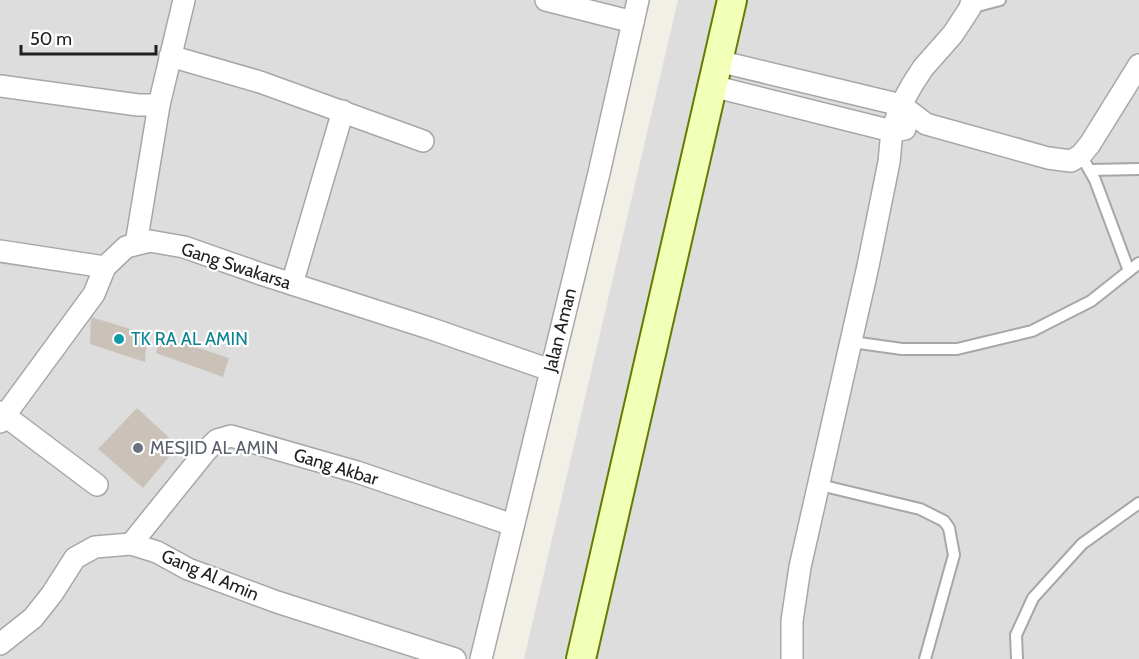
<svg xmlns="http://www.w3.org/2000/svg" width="1139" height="659" font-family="Cabin,sans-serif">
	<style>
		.residential { fill: #dedddd }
		.building { fill: #cac2b8 }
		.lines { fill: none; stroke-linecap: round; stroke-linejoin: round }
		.lane-casing { stroke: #a7a7a7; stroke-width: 14 }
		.street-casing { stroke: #a7a7a7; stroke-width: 24 }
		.secondary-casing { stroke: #617e00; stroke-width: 32 }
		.lane { stroke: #fff; stroke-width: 10 }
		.street { stroke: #fff; stroke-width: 21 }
		.secondary { stroke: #f2ffb6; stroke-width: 28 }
		.culture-dot { fill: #0f9aa8; stroke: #fff; stroke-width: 2 }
		.worship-dot { fill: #6b7280; stroke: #fff; stroke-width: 2 }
		.labels { text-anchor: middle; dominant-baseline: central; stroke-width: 4.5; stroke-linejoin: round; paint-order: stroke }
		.street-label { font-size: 18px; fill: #202020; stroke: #fff }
		.culture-label { font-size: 18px; fill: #0d838f; stroke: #fff; text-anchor: start }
		.worship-label { font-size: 18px; fill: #5b616d; stroke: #fff; text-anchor: start }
	</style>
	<rect width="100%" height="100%" fill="#f1efe6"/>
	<g class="residential">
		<path d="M0,0H634L477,659H0Z"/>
		<path d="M678,0H1139V659H524Z"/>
	</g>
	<g class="building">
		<path d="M91,317L147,334L145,362L90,344Z"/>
		<path d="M160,335L229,358L223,377L156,353Z"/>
		<path d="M137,408L178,446L143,488L98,449Z"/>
	</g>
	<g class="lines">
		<g class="lane-casing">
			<g id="lane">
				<path d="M970,8L1000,0"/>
				<path d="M1081,155L1095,180L1129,271"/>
				<path d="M1091,170L1139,169"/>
				<path d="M852,342L902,349H957L1032,331L1091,301L1139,263"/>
				<path d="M820,485L920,509L944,521L949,528L954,555L925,659"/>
				<path d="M1017,659L1016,635L1033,598L1082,544L1139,503"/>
			</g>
		</g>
		<g class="street-casing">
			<g id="street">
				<path d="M546,0L633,22"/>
				<path d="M170,56L260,82L423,141"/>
				<path d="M718,61L901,105L926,124L1048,158L1071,161L1081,155L1090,144L1139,65"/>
				<path d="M0,86L138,105H159L184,0"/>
				<path d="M712,86L892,131L905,129"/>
				<path d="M136,244L159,105"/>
				<path d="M0,251L105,267"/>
				<path d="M292,284L343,111"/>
				<path d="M0,412L97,485"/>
				<path d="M0,422L94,294L105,267L126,247L150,241L184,247L261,274L429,328L550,370"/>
				<path d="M131,544L206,451L217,440L231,436L357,472L513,525"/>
				<path d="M0,644L33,618L52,594L75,558L95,547L131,544L157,552L188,569L277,602L455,659"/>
				<path d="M481,659L599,173L638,0"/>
				<path d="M792,659V621L800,567L868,266L889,162L892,131L901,105L912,85L923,68L953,34L970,8L972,0"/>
			</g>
		</g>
		<g class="secondary-casing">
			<path id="secondary" d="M581,659L732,0"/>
		</g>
		<use href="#lane" class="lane"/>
		<use href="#street" class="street"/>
		<use href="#secondary" class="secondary"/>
	</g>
	<circle class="culture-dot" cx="119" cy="339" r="6"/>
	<circle class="worship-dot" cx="138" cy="448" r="6"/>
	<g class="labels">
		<g class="street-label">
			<text transform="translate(236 266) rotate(18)">Gang Swakarsa</text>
			<text transform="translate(560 330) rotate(-76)">Jalan Aman</text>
			<text transform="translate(336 467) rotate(17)">Gang Akbar</text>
			<text transform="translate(210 575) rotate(23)">Gang Al Amin</text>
		</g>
		<g class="culture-label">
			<text x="131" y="339">TK RA AL AMIN</text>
		</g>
		<g class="worship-label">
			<text x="150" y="448">MESJID AL AMIN</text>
		</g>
	</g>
	<path d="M21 45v9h135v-9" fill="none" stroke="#202020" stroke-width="3"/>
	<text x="30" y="45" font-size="18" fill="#202020" stroke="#ffffff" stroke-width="4.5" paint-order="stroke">50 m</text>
</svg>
